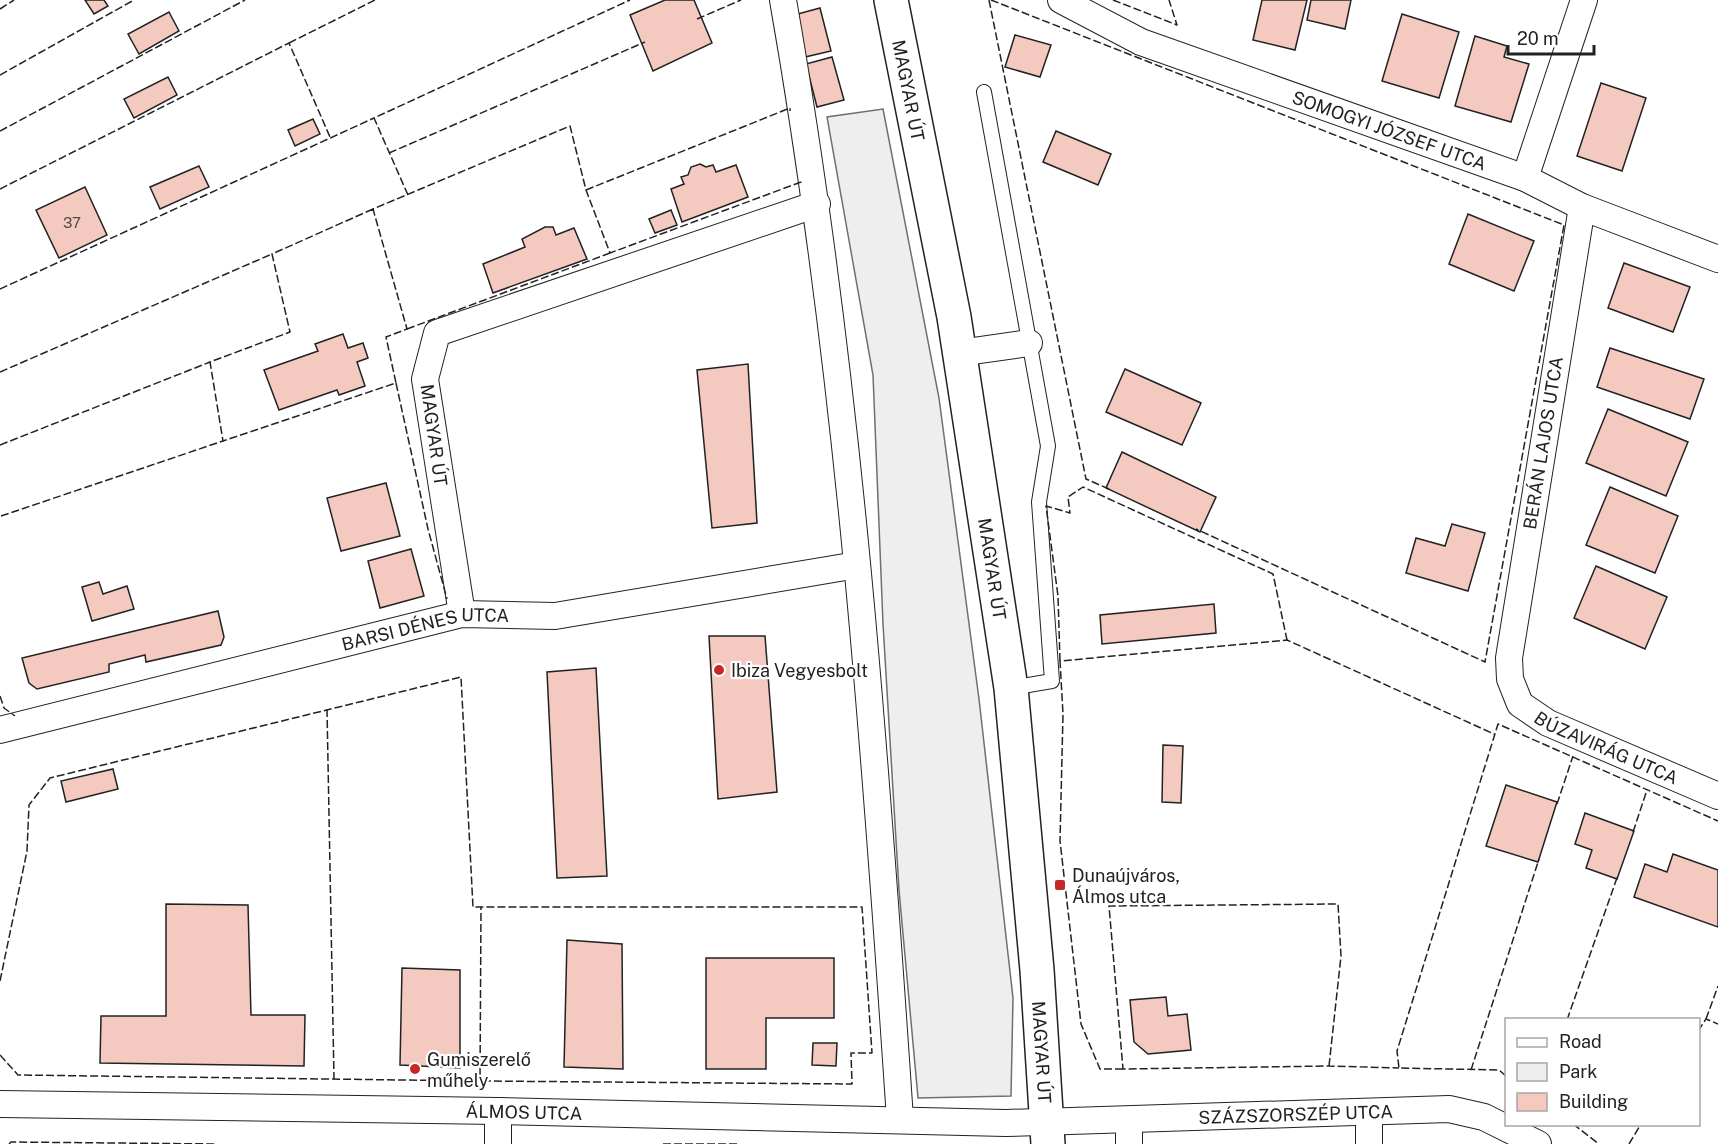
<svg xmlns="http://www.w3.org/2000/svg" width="1718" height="1144" font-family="'Public Sans',sans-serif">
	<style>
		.green { fill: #eee; stroke: #6f6f6f; stroke-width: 1.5 }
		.building { fill: #f3c9c0; stroke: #222; stroke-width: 1.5 }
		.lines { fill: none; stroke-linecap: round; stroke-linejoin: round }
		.lane-casing { stroke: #222; stroke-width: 16 }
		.street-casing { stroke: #222; stroke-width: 28 }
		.secondary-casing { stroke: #222; stroke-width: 36 }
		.lane { stroke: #fff; stroke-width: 14 }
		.street { stroke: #fff; stroke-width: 26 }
		.secondary { stroke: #fff; stroke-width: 33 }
		.fence { stroke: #222; stroke-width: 1.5; stroke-dasharray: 8 3; stroke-linecap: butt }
		.poi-dot { fill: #c62828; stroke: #fff; stroke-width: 2 }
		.labels { text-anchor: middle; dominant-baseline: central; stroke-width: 4.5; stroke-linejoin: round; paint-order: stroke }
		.number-label { font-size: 15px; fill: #564c4a }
		.street-label { font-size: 18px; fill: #222; stroke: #fff }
		.poi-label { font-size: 18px; fill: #222; stroke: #fff; text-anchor: start }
	</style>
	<rect width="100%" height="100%" fill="#fff"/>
	<path class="green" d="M883,109L939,398L979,699L1013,998L1011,1096L918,1098L899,890L883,624L873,375L827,117Z"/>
	<g class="building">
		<path d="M85,0H104L108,6L94,14Z"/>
		<path d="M665,0H694L712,43L653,71L630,15Z"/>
		<path d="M1262,0H1307L1295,50L1253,40Z"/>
		<path d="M1311,0H1351L1345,29L1307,20Z"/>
		<path d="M820,8L831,51L805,57L794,15Z"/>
		<path d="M169,12L179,31L139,54L128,34Z"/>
		<path d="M1402,14L1459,32L1439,98L1382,81Z"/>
		<path d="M1015,35L1051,45L1040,77L1005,67Z"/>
		<path d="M1475,36L1507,46L1504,57L1529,64L1511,122L1455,106Z"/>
		<path d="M832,57L844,100L817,107L806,64Z"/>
		<path d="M168,77L177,95L134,118L124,99Z"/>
		<path d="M1601,83L1646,98L1622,171L1577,156Z"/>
		<path d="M313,119L320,134L295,146L288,130Z"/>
		<path d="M1056,131L1111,154L1098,185L1043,162Z"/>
		<path d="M700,164L706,167L713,165L716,172L736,165L748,197L682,222L671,189L684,184L681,177L688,175L691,167Z"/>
		<path d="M199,166L209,187L160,209L150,187Z"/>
		<path d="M85,187L107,235L59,258L36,210Z"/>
		<path d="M671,210L677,225L655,233L649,219Z"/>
		<path d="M1468,214L1534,241L1514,291L1449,264Z"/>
		<path d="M545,227H553L556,235L574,228L587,259L493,293L483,264L525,247L522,239Z"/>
		<path d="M1624,263L1690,287L1673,332L1608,308Z"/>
		<path d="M343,334L348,348L363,343L368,358L357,362L365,386L339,395L337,390L279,410L264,370L318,351L315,344Z"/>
		<path d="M1610,348L1704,379L1690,419L1597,387Z"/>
		<path d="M748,364L757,523L712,528L697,370Z"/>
		<path d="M1125,369L1201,403L1182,445L1106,412Z"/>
		<path d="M1608,409L1688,442L1666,496L1586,463Z"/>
		<path d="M1122,452L1216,497L1200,532L1106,488Z"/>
		<path d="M386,483L400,536L341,551L327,498Z"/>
		<path d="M1610,487L1678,516L1655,573L1586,545Z"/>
		<path d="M1452,524L1485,533L1468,591L1406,573L1416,538L1445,546Z"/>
		<path d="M411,549L424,596L380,608L368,561Z"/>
		<path d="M1596,566L1667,597L1645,649L1574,618Z"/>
		<path d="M99,582L103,594L127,586L134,609L92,621L82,587Z"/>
		<path d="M1214,604L1216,633L1102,644L1100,615Z"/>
		<path d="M218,611L224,637L221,645L146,662L145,655L109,664V672L37,689L29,683L22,658Z"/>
		<path d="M709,636H765L777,792L718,799Z"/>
		<path d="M596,668L607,876L557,878L547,672Z"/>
		<path d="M1163,745L1183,746L1181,803L1162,802Z"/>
		<path d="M113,769L118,789L66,802L61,781Z"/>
		<path d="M1506,785L1557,802L1538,862L1486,846Z"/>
		<path d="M1585,813L1634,831L1617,879L1586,868L1592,850L1575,844Z"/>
		<path d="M1673,854L1718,870V927L1634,897L1645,864L1667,872Z"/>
		<path d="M166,904L248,905L251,1015H305L304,1066L100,1063L101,1016H166Z"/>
		<path d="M567,940L622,944L623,1069L564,1067Z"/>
		<path d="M706,958H834V1018H766V1069H706Z"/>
		<path d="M402,968L460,970V1068L400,1065Z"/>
		<path d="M1166,997L1168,1016L1187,1014L1191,1050L1148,1054L1134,1042L1130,1000Z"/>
		<path d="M813,1043H837L836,1066L812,1065Z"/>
	</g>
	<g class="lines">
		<g class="lane-casing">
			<path id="lane" d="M984,92L1048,446L1039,502L1052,681L1011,688"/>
		</g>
		<g class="street-casing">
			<g id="street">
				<path d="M783,0C848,370 875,745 900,1119"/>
				<path id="s1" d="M1061,0L1141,42L1525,178L1582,207L1718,259"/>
				<path d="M1525,178L1584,0"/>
				<path id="s2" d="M1582,207L1509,658L1510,679L1520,704L1548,723L1718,796"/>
				<path d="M959,353L1029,343"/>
				<path d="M462,614L425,379L437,333L817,204"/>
				<path id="s3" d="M0,730L462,614L555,616L857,565"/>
				<path id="s4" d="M0,1104L498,1111L1006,1123L1449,1109L1484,1117L1538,1144"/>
				<path d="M1369,1114V1144"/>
				<path d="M498,1144V1111"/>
				<path d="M1129,1144V1120"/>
			</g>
		</g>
		<g class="secondary-casing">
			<g id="secondary">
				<path id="s5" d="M891,0L954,317L1011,688L1037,970L1048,1144"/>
			</g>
		</g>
		<use href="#lane" class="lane"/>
		<use href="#street" class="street"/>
		<use href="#secondary" class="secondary"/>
		<g class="fence">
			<path d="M989,0L1086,479L1109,489"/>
			<path d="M991,0L1564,225L1485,662L1196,529"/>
			<path d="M1113,0L1177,25L1169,0"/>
			<path d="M0,9L14,0"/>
			<path d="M697,19L741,0"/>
			<path d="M289,43L375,0"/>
			<path d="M0,75L134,0"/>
			<path d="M0,131L245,0"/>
			<path d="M389,153L645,42"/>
			<path d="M0,189L289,43L330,137"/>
			<path d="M586,190L790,108V111"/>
			<path d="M408,195L374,118L630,0"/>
			<path d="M373,209L272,254L290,332L210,362L223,441L396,383L386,337L407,329L373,209L570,126L586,190L610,253L801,182V179"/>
			<path d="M0,289L374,118"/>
			<path d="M407,329L610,253"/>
			<path d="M0,372L272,254"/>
			<path d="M396,383L428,529L447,599"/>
			<path d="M0,445L210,362"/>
			<path d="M1,516L223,441"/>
			<path d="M1060,661L1058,596L1046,506L1070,513L1068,497L1083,487L1273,574L1287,640"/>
			<path d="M0,696L4,708L15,716"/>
			<path d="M327,709L334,1079"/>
			<path d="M1557,804L1573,756"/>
			<path d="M1633,832L1647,790"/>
			<path d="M0,981L27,851L29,805L50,778L461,677L473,907H862L872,1053H851L852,1084L480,1081"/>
			<path d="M1706,1019L1718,986"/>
			<path d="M1567,1020L1618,875"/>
			<path d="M1698,1031L1706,1019L1718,1024"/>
			<path d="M0,1055L18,1075L480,1081L481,907"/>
			<path d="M1329,1066L1341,956L1338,904L1109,906L1123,1069L1329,1066L1399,1068"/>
			<path d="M1123,1069H1100L1081,1024L1060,841L1063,714L1060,661L1287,640L1494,734"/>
			<path d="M1471,1070L1539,859"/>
			<path d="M1506,1076L1499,1070L1399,1068L1397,1051L1498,724L1718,821"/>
			<path d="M1573,1124L1599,1144"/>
			<path d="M9,1144L11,1142L216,1144"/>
			<path d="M663,1144H740"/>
			<path d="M1629,1144L1641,1124"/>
		</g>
	</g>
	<g class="poi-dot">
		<circle cx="719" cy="670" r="6"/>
		<rect x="1054" y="879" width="12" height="12" rx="3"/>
		<circle cx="415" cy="1069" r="6"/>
	</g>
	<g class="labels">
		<g class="number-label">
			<text x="72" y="222">37</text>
		</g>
		<g class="street-label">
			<text stroke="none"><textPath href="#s5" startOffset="92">MAGYAR ÚT</textPath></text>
			<text stroke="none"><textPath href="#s1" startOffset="354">SOMOGYI JÓZSEF UTCA</textPath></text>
			<text transform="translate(434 435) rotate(82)">MAGYAR ÚT</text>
			<text transform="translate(1543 443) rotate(-81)">BERÁN LAJOS UTCA</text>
			<text stroke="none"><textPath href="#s5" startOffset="578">MAGYAR ÚT</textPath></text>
			<text stroke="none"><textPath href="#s3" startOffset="438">BARSI DÉNES UTCA</textPath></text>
			<text stroke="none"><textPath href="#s2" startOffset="602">BÚZAVIRÁG UTCA</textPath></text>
			<text stroke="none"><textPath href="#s5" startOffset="1064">MAGYAR ÚT</textPath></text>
			<text stroke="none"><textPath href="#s4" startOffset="524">ÁLMOS UTCA</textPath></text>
			<text stroke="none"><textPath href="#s4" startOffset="1296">SZÁZSZORSZÉP UTCA</textPath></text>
		</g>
		<g class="poi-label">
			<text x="731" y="670">Ibiza Vegyesbolt</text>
			<text x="1072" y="875">Dunaújváros,<tspan x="1072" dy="21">Álmos utca</tspan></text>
			<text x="427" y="1059">Gumiszerelő<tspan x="427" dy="21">műhely</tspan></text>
		</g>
	</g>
	<rect x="1505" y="1018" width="195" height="108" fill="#ffffff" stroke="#a7a7a7" stroke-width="1.5"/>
	<rect x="1517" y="1038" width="30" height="9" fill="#ffffff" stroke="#a7a7a7" stroke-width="1.5"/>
	<text x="1559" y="1048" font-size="18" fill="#222222">Road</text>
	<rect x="1517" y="1063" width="30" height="18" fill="#eeeeee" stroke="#a7a7a7" stroke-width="1.5"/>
	<text x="1559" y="1078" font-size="18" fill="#222222">Park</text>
	<rect x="1517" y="1093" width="30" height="18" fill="#f3c9c0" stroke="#a7a7a7" stroke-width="1.5"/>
	<text x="1559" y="1108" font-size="18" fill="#222222">Building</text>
	<path d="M1508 45v9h86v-9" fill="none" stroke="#222222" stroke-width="3"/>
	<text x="1517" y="45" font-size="18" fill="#222222" stroke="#ffffff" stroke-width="4.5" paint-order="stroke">20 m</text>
</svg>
